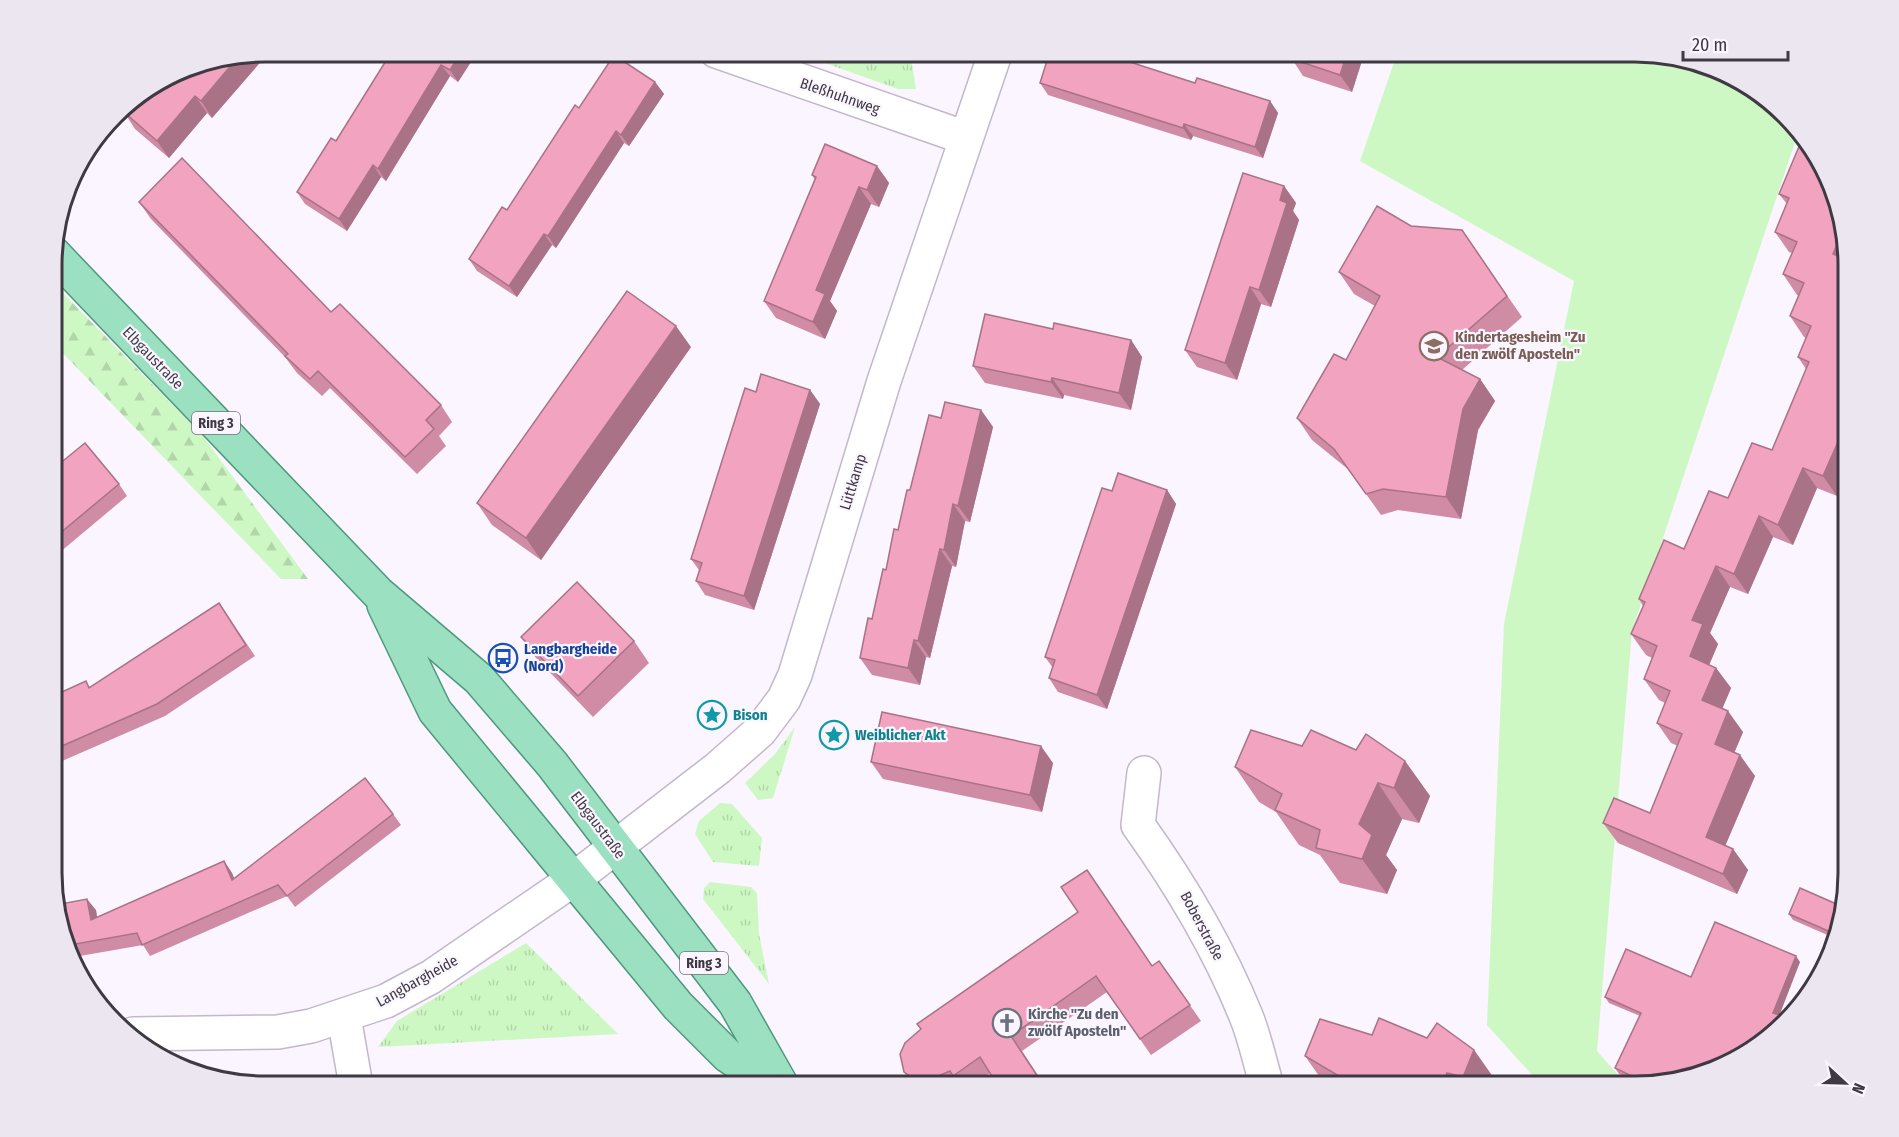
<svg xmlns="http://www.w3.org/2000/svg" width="1899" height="1137" font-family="'Fira Sans Condensed',sans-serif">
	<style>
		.grass { fill: url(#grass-tufts) }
		.forest { fill: url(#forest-firs) }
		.green { fill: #cef8c3 }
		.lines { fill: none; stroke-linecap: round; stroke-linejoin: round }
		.minor-casing { stroke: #c3b7cc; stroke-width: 36 }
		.major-casing { stroke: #4e997a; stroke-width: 36 }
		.minor { stroke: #fff; stroke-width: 33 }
		.major { stroke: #9ae0c1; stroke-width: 33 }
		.wall { fill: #cf8ca4 }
		.shaded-wall { fill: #a97286 }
		.building { fill: #f1a3bf; stroke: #a97286; stroke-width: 1.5 }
		.labels { text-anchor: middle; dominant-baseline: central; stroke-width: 4.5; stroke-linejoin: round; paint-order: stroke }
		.shield { fill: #faf5fe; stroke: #76717a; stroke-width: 1.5 }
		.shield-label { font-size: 14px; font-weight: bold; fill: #3e3942 }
		.street-label { font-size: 15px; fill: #3e3942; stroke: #faf5fe }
		.education-label { font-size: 15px; font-weight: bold; fill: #785e54; stroke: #faf5fe; text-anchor: start }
		.transit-label { font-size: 15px; font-weight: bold; fill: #164399; stroke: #faf5fe; text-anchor: start }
		.culture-label { font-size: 15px; font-weight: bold; fill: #0d838f; stroke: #faf5fe; text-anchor: start }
		.worship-label { font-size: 15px; font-weight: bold; fill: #5b616d; stroke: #faf5fe; text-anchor: start }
		.rim { fill: none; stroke: #3e3942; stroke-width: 3 }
	</style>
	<defs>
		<pattern id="grass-tufts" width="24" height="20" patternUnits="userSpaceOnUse" patternTransform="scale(1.5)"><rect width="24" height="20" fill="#cef8c3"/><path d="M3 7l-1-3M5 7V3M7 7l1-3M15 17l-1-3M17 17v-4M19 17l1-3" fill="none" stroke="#b2d5a9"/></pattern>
		<pattern id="forest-firs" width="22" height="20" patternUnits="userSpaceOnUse" patternTransform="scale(1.5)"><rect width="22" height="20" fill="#cef8c3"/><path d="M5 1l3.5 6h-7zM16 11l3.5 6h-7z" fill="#b2d5a9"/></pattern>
	</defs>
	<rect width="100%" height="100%" fill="#faf5fe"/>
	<g class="grass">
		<path d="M791,51H910L916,89H898Z"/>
		<path d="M795,727L773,798L758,800L745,783L775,754Z"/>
		<path d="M720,803L732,804L762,838L759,866L713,862L695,834L699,821Z"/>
		<path d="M710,882L751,887L757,893L759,934L769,984L703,899L704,888Z"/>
		<path d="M526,943L618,1034L378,1047L397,1021Z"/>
	</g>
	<path class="forest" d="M53,283L202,435L308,579H281L53,343Z"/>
	<path class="green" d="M1398,51H1635L1742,80L1798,133L1632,631L1597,1051L1628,1086H1542L1487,1025L1504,624L1574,281L1360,161Z"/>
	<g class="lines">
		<g class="minor-casing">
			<g id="minor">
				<path d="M716,51L966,138"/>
				<path d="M1144,773L1138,825C1181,885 1218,947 1246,1016C1255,1038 1260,1063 1267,1086"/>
				<path d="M344,1017L356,1086"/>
				<path d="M133,1034L278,1032L311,1026L386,1001L431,977L574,879L718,768L760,731L784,699L795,675L884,381L996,51"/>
			</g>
		</g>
		<g class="major-casing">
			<g id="major">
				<path d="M53,253L378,593L479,679L552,764L735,1003L782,1086"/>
				<path d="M384,605L435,711L678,1006L728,1056L774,1086"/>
			</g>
		</g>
		<use href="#minor" class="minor"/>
		<use href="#major" class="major"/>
	</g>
	<g class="wall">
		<path d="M264,51H270L212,118L207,113L169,158L135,129L124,112Z"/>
		<path d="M392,51H478L458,82L450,76L386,181L381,177L347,231L305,204L297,192L336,141Z"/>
		<path d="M1294,51H1365L1352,92L1303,76L1292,59Z"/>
		<path d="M655,82L664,94L629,146L624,143L556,248L552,245L517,297L477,271L469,259L507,210L579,108Z"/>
		<path d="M1040,83H1195L1270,101L1278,113L1263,158L1193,136L1191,140L1048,95Z"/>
		<path d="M1803,137L1848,250V473L1837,496L1817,488L1793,545L1773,537L1748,594L1730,587L1710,633L1718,644L1709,665L1716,668L1731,688L1722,709L1743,732L1734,753L1755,776L1725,846L1733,849L1748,870L1737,894L1618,843L1603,823L1650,813L1678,746L1671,743L1657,723L1665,703L1659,700L1644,679L1652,658L1646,655L1631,634L1643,606L1639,599L1728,498L1772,450L1806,369L1798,357L1806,338L1804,337L1790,316L1799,296L1797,295L1783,274L1792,253L1789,252L1775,232L1787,204L1779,194Z"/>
		<path d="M877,166L889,183L879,207L871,204L830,301L837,311L825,339L776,318L764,301L815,180L812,175Z"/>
		<path d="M1284,186L1296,203L1293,211L1299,220L1271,307L1261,304L1237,380L1197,367L1185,350Z"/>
		<path d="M139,202L331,312L441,405L452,422L439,436L446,446L417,474L330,388L322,396L297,373L285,357L151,219Z"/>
		<path d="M1411,226L1462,230L1522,317L1462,370L1480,379L1495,401L1478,430L1461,519L1398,510L1381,515L1349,470L1312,440L1297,418L1346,360L1375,306L1354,294L1339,272Z"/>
		<path d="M1053,329L1131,340L1142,357L1131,410L1064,395L1063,399L985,383L973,366Z"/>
		<path d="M691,347L541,560L492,525L477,503Z"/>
		<path d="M810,390L820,404L754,610L705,595L696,581L699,570L691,559L756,392Z"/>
		<path d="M981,410L993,427L970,522L965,521L956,567L952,566L930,658L926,657L920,685L872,675L860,658L910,490L941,418Z"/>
		<path d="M53,469L119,484L127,496L53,558Z"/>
		<path d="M1167,490L1176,504L1107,709L1058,692L1049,678L1053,668L1045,657L1112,491Z"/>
		<path d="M219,603L255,656L165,716L53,765V696L86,681L90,688Z"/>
		<path d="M521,637L634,641L649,663L593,717L536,658Z"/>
		<path d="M1302,746L1356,750L1405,761L1430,796L1419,823L1402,819L1386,855L1397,870L1387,894L1340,883L1320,855L1299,845L1276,812L1259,802L1235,767Z"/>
		<path d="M871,762L1053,763L1042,812L883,779Z"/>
		<path d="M393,814L401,825L295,907L287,896L150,956L143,945L74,957L55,905L96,910L97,917L224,861L232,873L234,879Z"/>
		<path d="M1841,906L1832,937L1793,920L1789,914Z"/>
		<path d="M1078,912L1153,966L1159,961L1201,1021L1151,1055L1107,992L1022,1051L1045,1086H998L990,1073L972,1086H914L904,1072Z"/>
		<path d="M1800,962L1742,1057L1648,1086H1643L1619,1074L1615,1068L1640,1016L1609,1003L1605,997L1691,977Z"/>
		<path d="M1372,1035L1427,1038L1474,1050L1499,1085L1326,1086L1305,1056Z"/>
	</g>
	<g class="shaded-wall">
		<path d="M264,51H270L212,118L201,101L239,56Z"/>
		<path d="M462,51H478L458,82L450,70Z"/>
		<path d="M1348,51H1365L1352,92L1340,75Z"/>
		<path d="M441,65L450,76L386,181L378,169Z"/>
		<path d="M655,82L664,94L629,146L621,135Z"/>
		<path d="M195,96L207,113L169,158L157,141Z"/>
		<path d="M1270,101L1278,113L1263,158L1255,147Z"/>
		<path d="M1184,124L1193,136L1191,140L1183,128Z"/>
		<path d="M616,131L624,143L556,248L548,236Z"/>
		<path d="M373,165L381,177L347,231L339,219Z"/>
		<path d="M877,166L889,183L879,207L867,190Z"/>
		<path d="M1284,186L1296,203L1293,211L1299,220L1271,307L1259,290L1280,200Z"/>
		<path d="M859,187L871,204L830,301L837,311L825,339L813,322L816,290Z"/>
		<path d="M1834,210L1840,228L1832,216Z"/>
		<path d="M1842,233L1848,250V273L1833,254Z"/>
		<path d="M544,234L552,245L517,297L509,286Z"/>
		<path d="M1848,278V307L1840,297Z"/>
		<path d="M1250,287L1261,304L1237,380L1225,363Z"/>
		<path d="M676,326L691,347L541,560L526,538Z"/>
		<path d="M1131,340L1142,357L1131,410L1119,393Z"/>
		<path d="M1052,378L1064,395L1063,399L1051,382Z"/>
		<path d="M1480,379L1495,401L1478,430L1461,519L1446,497L1463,409Z"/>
		<path d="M810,390L820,404L754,610L744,596Z"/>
		<path d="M981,410L993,427L970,522L958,506Z"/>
		<path d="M1848,419V473L1837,496L1823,476Z"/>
		<path d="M1803,468L1817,488L1793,545L1778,525Z"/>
		<path d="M1167,490L1176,504L1107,709L1097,695Z"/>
		<path d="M953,504L965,521L956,567L944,550Z"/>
		<path d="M1759,516L1773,537L1748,594L1734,574Z"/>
		<path d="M940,549L952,566L930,658L918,641Z"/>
		<path d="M1716,566L1730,587L1710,633L1718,644L1704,677L1690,656L1692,620Z"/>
		<path d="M914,640L926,657L920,685L908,668Z"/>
		<path d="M1716,668L1731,688L1717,721L1702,700Z"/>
		<path d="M1728,711L1743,732L1729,765L1715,744Z"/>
		<path d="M1041,746L1053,763L1042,812L1030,795Z"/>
		<path d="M1740,755L1755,776L1720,858L1706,837Z"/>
		<path d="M1405,761L1430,796L1419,823L1394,788Z"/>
		<path d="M1378,783L1402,819L1386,855L1397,870L1387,894L1362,859L1359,824Z"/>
		<path d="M1733,849L1748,870L1737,894L1723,874Z"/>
		<path d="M224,861L232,873L240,892L232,880Z"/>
		<path d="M87,899L96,910L99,932L91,920Z"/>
		<path d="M1796,956L1800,962L1778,1019L1773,1013Z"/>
		<path d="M1474,1050L1499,1086H1469L1463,1077Z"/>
		<path d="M1447,1073L1456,1086H1442Z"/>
	</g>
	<g class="building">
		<path d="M392,51H462L450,70L441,65L378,169L373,165L339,219L297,192L331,138L336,141Z"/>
		<path d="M1050,51H1096L1195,83L1197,78L1270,101L1255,147L1184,124L1183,128L1040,83Z"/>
		<path d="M1294,51H1348L1340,75L1292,59Z"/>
		<path d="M614,55L655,82L621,135L616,131L548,236L544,234L509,286L469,259L502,207L507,210L575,105L579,108Z"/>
		<path d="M239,56L201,101L195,96L157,141L124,112L139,95L183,67Z"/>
		<path d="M1803,137L1812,146L1834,210L1832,216L1837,218L1842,233L1833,254L1848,261V278L1840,297L1848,300V419L1823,476L1803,468L1778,525L1759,516L1734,574L1716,566L1692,620L1703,624L1690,656L1716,668L1702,700L1728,711L1715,744L1740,755L1706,837L1733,849L1723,874L1603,823L1614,798L1650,813L1682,734L1657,723L1670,691L1644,679L1657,646L1631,634L1645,602L1639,599L1664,540L1684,549L1709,491L1728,498L1752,443L1772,450L1809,362L1798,357L1811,326L1790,316L1804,283L1783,274L1797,242L1775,232L1789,198L1779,194Z"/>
		<path d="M825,144L877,166L867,190L859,187L816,290L825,294L813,322L764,301L816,177L812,175Z"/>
		<path d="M182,158L331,312L340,304L441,405L426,420L434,429L405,457L318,371L310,379L285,356L288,354L139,202Z"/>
		<path d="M1243,173L1284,186L1280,200L1287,203L1259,290L1250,287L1225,363L1185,350Z"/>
		<path d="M1377,206L1411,226L1462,230L1507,296L1437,357L1480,379L1463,409L1446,497L1383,489L1366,494L1334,449L1297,418L1334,354L1346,360L1380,296L1339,272Z"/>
		<path d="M627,291L676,326L526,538L477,503Z"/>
		<path d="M985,314L1053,329L1054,323L1131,340L1119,393L1052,378L1051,382L973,366Z"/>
		<path d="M761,374L810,390L744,596L696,581L702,563L691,559L745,388L756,392Z"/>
		<path d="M945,402L981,410L958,506L953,504L944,550L940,549L918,641L914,640L908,668L860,658L868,618L872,619L883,569L886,570L894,529L898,530L907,490H910L929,415L941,418Z"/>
		<path d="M85,443L119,484L53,539V469Z"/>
		<path d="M1118,473L1167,490L1097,695L1049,678L1055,660L1045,657L1102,488L1112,491Z"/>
		<path d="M577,582L634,641L578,696L521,637Z"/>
		<path d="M219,603L246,645L157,704L53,750V696L86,681L89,688Z"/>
		<path d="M882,712L1041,746L1030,795L871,762Z"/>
		<path d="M1251,730L1302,746L1311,730L1356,750L1366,734L1405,761L1394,788L1378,783L1359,824L1372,835L1362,859L1316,848L1320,830L1275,810L1282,794L1235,767Z"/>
		<path d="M365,778L393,814L287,896L278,885L142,945L137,933L70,945L55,905L87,899L91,920L224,861L232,880Z"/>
		<path d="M1087,870L1152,966L1159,961L1190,1005L1140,1039L1096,976L1011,1036L1044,1086H998L980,1057L953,1076L950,1071L926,1081L914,1079L904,1072L900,1054L905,1043L921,1029L917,1024L1078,912L1061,887Z"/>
		<path d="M1800,888L1841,906L1833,933L1789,914Z"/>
		<path d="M1715,922L1796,956L1773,1013L1782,1016L1742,1057L1650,1085L1615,1068L1641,1013L1605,997L1626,949L1691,977Z"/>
		<path d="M1379,1018L1427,1038L1437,1023L1474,1050L1463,1077L1447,1073L1442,1086H1350L1351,1083L1305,1056L1320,1019L1372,1035Z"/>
	</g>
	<defs>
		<g id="school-ring" transform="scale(1.5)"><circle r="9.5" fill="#faf5fe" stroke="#8d6e63" stroke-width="1.5"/><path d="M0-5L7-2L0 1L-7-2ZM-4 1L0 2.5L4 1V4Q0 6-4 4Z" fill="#8d6e63"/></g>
		<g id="bus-ring" transform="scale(1.5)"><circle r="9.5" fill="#faf5fe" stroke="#1a4fb4" stroke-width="1.5"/><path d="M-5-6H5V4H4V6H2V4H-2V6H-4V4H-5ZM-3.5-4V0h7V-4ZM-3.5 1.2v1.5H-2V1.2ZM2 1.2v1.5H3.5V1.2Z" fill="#1a4fb4"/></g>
		<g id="sight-ring" transform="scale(1.5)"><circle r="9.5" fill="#faf5fe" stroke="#0f9aa8" stroke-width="1.5"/><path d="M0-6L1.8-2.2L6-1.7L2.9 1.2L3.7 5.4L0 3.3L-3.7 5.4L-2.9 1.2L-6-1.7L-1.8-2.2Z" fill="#0f9aa8"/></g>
		<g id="church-ring" transform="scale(1.5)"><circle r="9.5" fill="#faf5fe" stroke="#6b7280" stroke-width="1.5"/><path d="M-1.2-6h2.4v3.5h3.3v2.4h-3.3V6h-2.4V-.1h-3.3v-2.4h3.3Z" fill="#6b7280"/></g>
	</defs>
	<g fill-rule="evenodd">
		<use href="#school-ring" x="1434" y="346"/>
		<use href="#bus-ring" x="503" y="658"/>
		<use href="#sight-ring" x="712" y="715"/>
		<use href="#sight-ring" x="834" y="735"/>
		<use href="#church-ring" x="1007" y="1023"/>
	</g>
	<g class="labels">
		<g class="shield">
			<rect x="192" y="412" width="48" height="22" rx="4.5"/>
			<rect x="680" y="952" width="48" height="22" rx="4.5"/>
		</g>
		<g class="shield-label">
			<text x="216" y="423">Ring 3</text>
			<text x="704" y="963">Ring 3</text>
		</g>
		<g class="street-label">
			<text transform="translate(840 96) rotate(19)">Bleßhuhnweg</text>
			<text transform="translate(153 358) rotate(46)">Elbgaustraße</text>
			<text transform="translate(853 482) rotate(-73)">Lüttkamp</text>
			<text transform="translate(598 825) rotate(53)">Elbgaustraße</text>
			<text transform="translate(1202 926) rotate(62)">Boberstraße</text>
			<text transform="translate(417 981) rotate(-29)">Langbargheide</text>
		</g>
		<g class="education-label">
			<text x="1455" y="337">Kindertagesheim "Zu<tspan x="1455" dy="17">den zwölf Aposteln"</tspan></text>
		</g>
		<g class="transit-label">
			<text x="524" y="649">Langbargheide<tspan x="524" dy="17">(Nord)</tspan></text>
		</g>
		<g class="culture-label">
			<text x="733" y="715">Bison</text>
			<text x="855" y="735">Weiblicher Akt</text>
		</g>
		<g class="worship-label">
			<text x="1028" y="1014">Kirche "Zu den<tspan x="1028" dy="17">zwölf Aposteln"</tspan></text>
		</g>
	</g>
	<path d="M0 0H1899V1137H0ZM265 62H1635A203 203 0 0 1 1838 265V873A203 203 0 0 1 1635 1076H265A203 203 0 0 1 62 873V265A203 203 0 0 1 265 62Z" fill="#ebe6ef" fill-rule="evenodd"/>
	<path class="rim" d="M265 62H1635A203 203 0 0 1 1838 265V873A203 203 0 0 1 1635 1076H265A203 203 0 0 1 62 873V265A203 203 0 0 1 265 62Z"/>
	<g transform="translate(1845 1083) rotate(112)" stroke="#faf5fe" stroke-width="4.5" paint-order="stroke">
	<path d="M0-4.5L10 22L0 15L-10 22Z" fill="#3e3942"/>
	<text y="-9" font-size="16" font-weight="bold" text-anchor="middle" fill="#3e3942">N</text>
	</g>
	<path d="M1683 51v9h105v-9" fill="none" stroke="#3e3942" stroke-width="3"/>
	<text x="1692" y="51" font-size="18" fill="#3e3942" stroke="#faf5fe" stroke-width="4.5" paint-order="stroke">20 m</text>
</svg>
